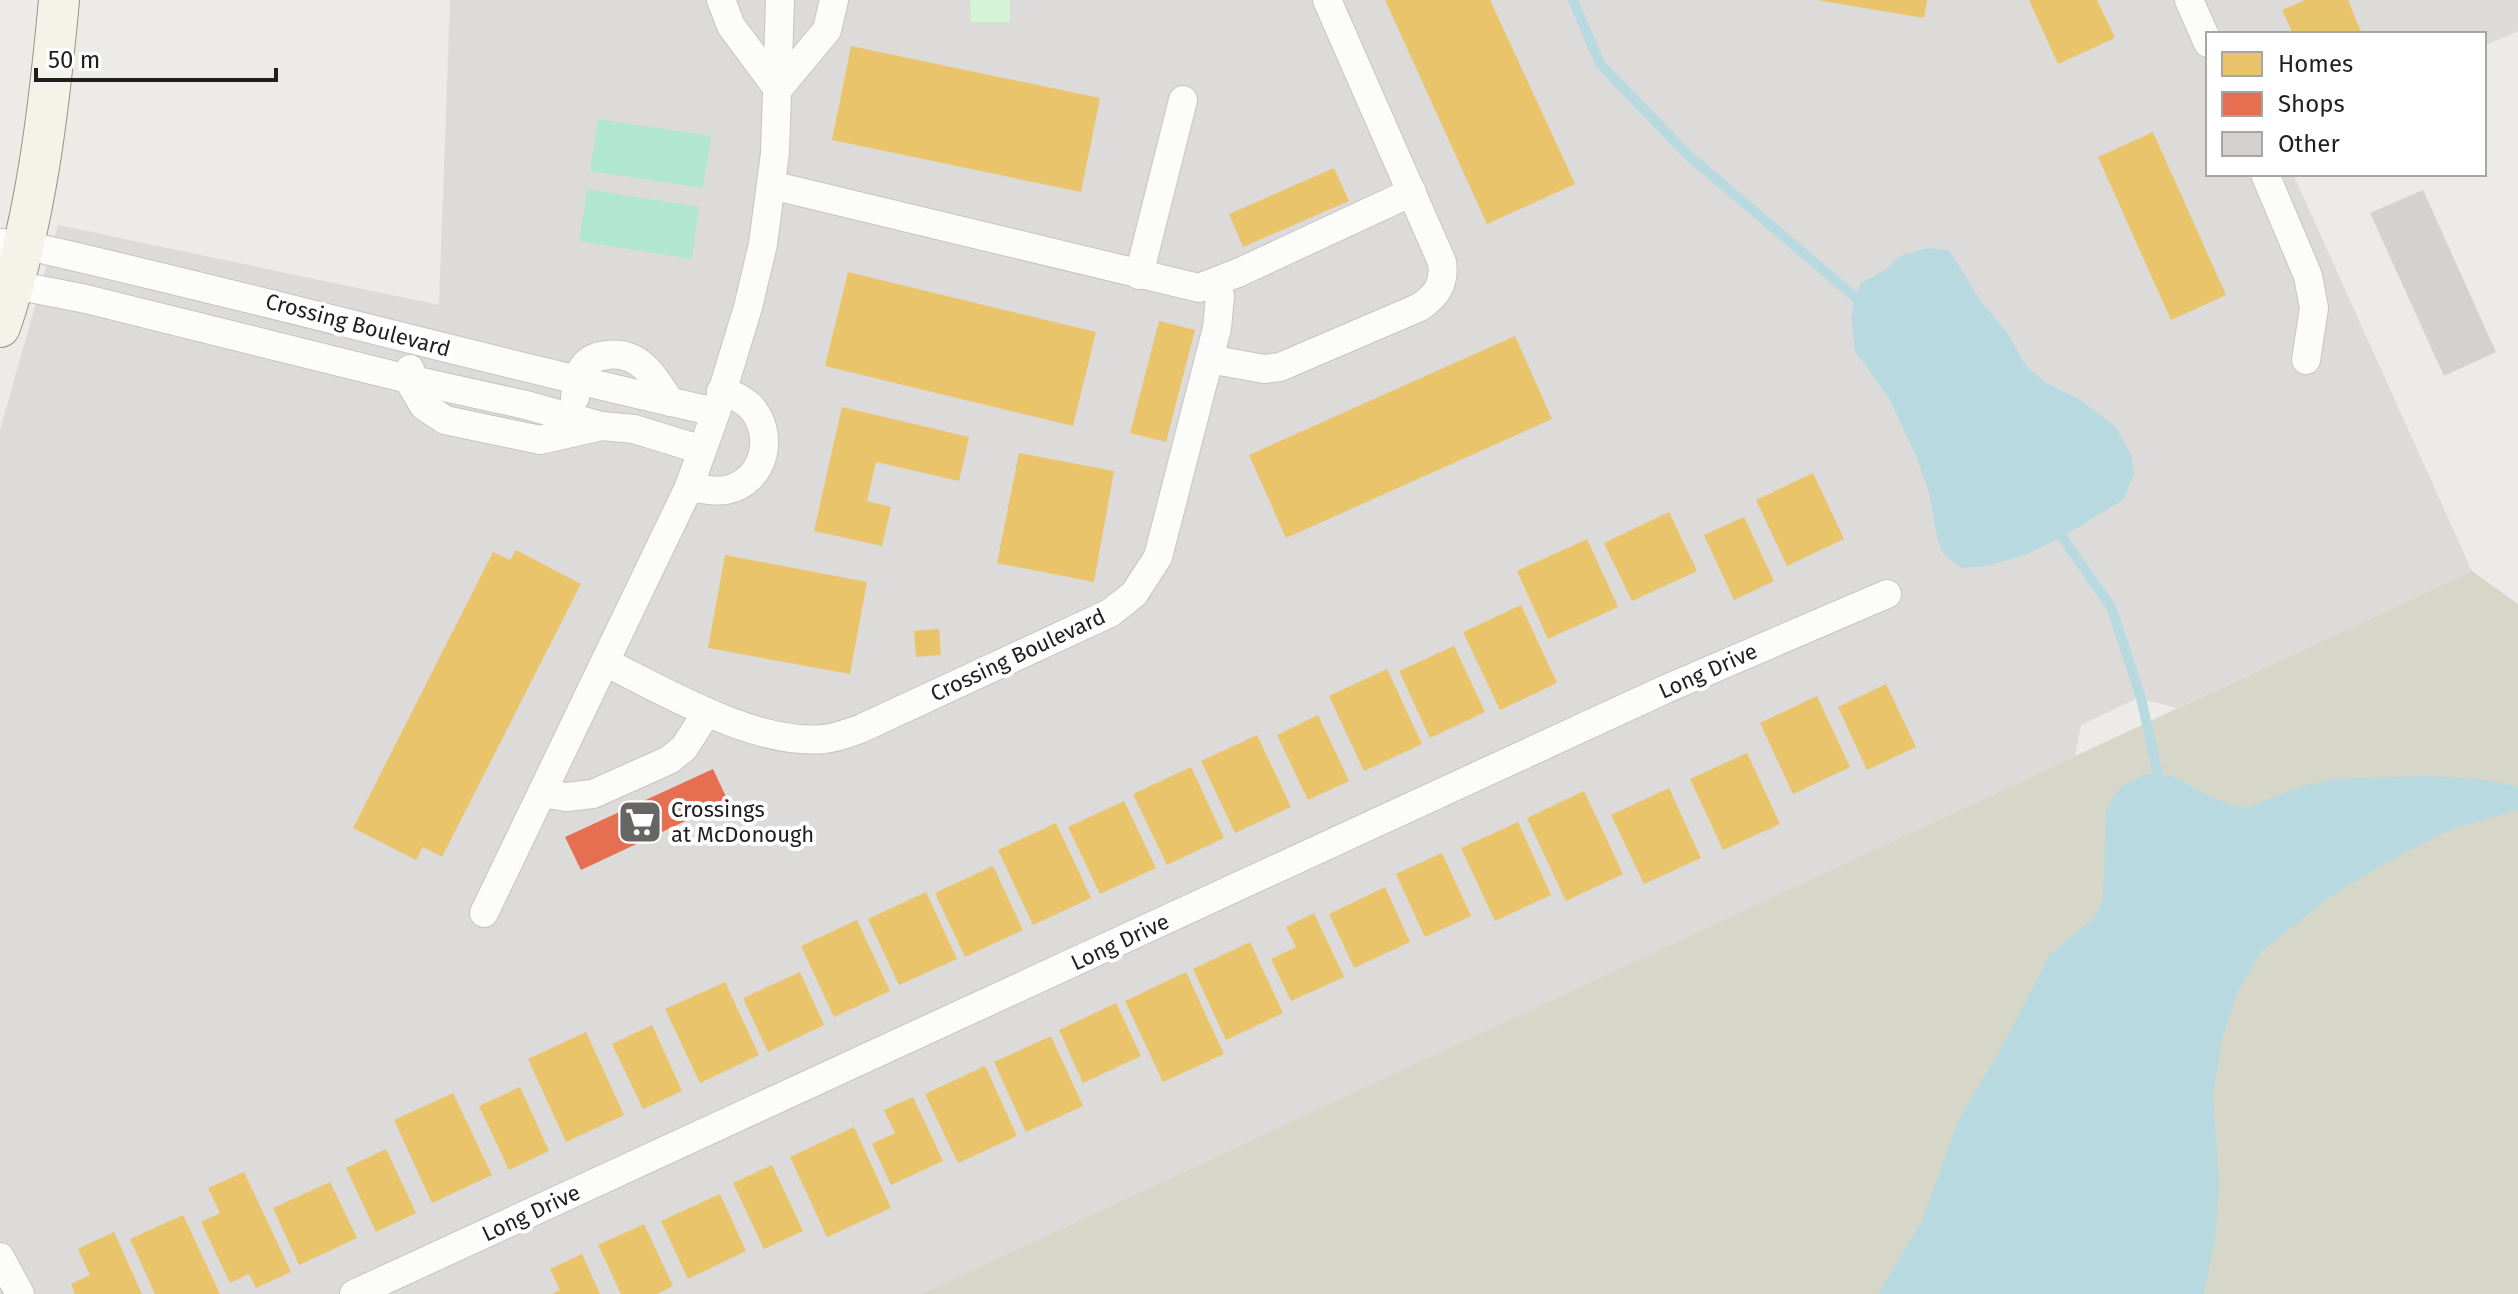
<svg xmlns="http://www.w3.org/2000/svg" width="2518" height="1294" font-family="'Fira Sans',sans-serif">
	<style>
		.residential { fill: #dcdbd9 }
		.construction { fill: #d6d6c9 }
		.park { fill: #d4f4d5 }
		.pitch { fill: #b1e6d0 }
		.water { fill: #b9d9e1 }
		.homes { fill: #e9c46a }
		.shops { fill: #e76f51 }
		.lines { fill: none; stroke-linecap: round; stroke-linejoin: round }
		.stream { stroke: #b9d9e1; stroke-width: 10 }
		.building { fill: #d4d1ce }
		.street-casing { stroke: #c6c5c3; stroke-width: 30 }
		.secondary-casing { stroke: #95977e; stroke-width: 42 }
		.street { stroke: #fcfcfb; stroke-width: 28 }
		.secondary { stroke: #f3f3ea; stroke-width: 40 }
		.labels { text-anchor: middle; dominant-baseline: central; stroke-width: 8; stroke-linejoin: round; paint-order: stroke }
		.street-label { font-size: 22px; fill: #1f1f1f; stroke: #fff }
		.poi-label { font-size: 22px; fill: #1f1f1f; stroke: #fff; text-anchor: start }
	</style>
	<rect width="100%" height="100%" fill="#edebe7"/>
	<path class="residential" d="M450,0H2518V31L2484,46V34H2208V174H2293L2472,571L2177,708L2138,698L2081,725L2075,756L921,1294H0V430L58,225L439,305Z"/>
	<path class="construction" d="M2472,571L2518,604V1294H921Z"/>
	<path class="park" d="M970,0H1010V22H971Z"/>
	<g class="pitch">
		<path d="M598,119L711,136L703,188L590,171Z"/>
		<path d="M587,189L699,207L692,259L579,241Z"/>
	</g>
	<g class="water">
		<path d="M1927,248L1949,250L1981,301L2008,334L2026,366L2046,383L2079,399L2116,427L2131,455L2134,474L2123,500L2062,537L2025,555L1987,566L1962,568L1943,554L1937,537L1929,493L1916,456L1889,398L1855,351L1851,318L1855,297L1861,283L1885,270L1900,256Z"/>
		<path d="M2144,774L2171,775L2219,801L2248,808L2290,790L2331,779L2430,776L2488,780L2518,787V810L2447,831L2400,855L2337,892L2261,952L2238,991L2222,1038L2213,1095L2219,1185L2215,1237L2204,1294H1878L1921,1222L1959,1119L2001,1048L2050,954L2094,918L2103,901L2106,810L2120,787Z"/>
	</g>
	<g class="homes">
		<path d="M1385,0H1490L1575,184L1487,224Z"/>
		<path d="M1817,0H1927L1924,18Z"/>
		<path d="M2029,0H2097L2115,38L2058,64Z"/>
		<path d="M2305,0H2348L2362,34H2293L2282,10Z"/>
		<path d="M851,46L1100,98L1081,192L832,140Z"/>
		<path d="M2153,132L2226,295L2171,320L2098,157Z"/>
		<path d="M1334,168L1349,201L1243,247L1229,214Z"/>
		<path d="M848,272L1096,332L1073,426L825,366Z"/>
		<path d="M1159,321L1195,330L1166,442L1130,433Z"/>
		<path d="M1515,336L1552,419L1286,538L1249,455Z"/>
		<path d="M842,407L969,437L959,481L876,462L867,501L891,507L882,546L814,531Z"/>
		<path d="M1019,453L1114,471L1094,582L997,563Z"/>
		<path d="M1813,473L1844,539L1787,566L1756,500Z"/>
		<path d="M1669,512L1697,571L1632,601L1604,543Z"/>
		<path d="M1744,517L1774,581L1734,600L1704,535Z"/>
		<path d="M1587,539L1618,607L1548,639L1517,571Z"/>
		<path d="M516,550L581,584L442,857L423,847L416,860L353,828L493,552L510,560Z"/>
		<path d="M725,555L867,582L850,674L708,648Z"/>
		<path d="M1521,605L1557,683L1500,710L1463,632Z"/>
		<path d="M939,629L941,655L916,657L914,631Z"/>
		<path d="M1454,646L1485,712L1430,738L1399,671Z"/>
		<path d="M1387,669L1422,744L1364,771L1329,696Z"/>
		<path d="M1886,684L1916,747L1867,770L1838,707Z"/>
		<path d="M1817,696L1850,767L1793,794L1760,723Z"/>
		<path d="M1318,715L1349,781L1308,800L1277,735Z"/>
		<path d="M1257,735L1291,807L1235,833L1201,761Z"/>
		<path d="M1747,753L1780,824L1723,850L1690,779Z"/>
		<path d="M1191,767L1224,838L1167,865L1133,794Z"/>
		<path d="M1669,788L1701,858L1644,884L1611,815Z"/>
		<path d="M1584,791L1623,874L1566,901L1527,818Z"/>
		<path d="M1124,801L1156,868L1100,894L1068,827Z"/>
		<path d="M1518,822L1551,895L1495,921L1461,848Z"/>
		<path d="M1056,823L1091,898L1033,925L998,850Z"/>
		<path d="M1442,853L1471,916L1425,937L1396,874Z"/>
		<path d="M993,866L1023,930L965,957L935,893Z"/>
		<path d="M1385,887L1410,942L1354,968L1329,914Z"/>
		<path d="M926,892L957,959L899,985L868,919Z"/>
		<path d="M1314,913L1344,977L1291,1001L1271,959L1296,947L1286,927Z"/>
		<path d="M857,920L890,991L834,1017L801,946Z"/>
		<path d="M1250,942L1283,1013L1226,1040L1193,969Z"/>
		<path d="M800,972L824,1025L768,1052L743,998Z"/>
		<path d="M1186,972L1224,1054L1163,1082L1125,1001Z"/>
		<path d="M725,982L759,1055L700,1083L665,1009Z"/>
		<path d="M1116,1003L1141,1056L1083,1083L1059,1030Z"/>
		<path d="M652,1025L682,1091L643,1109L612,1044Z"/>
		<path d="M586,1032L624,1115L566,1142L528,1059Z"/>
		<path d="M1051,1036L1083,1106L1026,1132L994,1062Z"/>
		<path d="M985,1066L1017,1136L958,1163L925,1094Z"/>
		<path d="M520,1087L549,1151L509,1170L479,1106Z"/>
		<path d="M453,1093L492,1175L432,1203L394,1120Z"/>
		<path d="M913,1097L943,1161L891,1185L872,1144L895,1133L884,1110Z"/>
		<path d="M854,1127L891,1208L827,1237L790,1157Z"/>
		<path d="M386,1149L416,1213L376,1232L346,1168Z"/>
		<path d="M772,1165L803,1231L764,1249L733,1183Z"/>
		<path d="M244,1172L291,1272L256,1288L249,1274L230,1283L201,1222L220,1213L208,1188Z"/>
		<path d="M330,1182L357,1238L299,1265L273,1208Z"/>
		<path d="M720,1194L746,1251L688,1279L661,1221Z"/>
		<path d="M183,1215L220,1294H155L130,1239Z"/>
		<path d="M644,1224L673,1286L657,1294H621L598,1245Z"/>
		<path d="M114,1232L142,1294H75L71,1284L90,1275L78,1249Z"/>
		<path d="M582,1254L600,1294H552L560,1290L550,1269Z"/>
	</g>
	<path class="shops" d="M713,769L728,801L581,870L565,837Z"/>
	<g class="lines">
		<g class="stream">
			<path d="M1573,0L1600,64L1689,156L1855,297"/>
			<path d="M2062,537L2111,607L2141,698L2158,774"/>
		</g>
	</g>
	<path class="building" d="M2423,190L2496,352L2444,376L2370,213Z"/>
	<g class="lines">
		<g class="street-casing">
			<g id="street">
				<path d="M721,0L731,26L778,89L827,30L834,0"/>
				<path d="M2189,0L2208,43"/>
				<path d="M2265,174L2308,276L2314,308L2306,360"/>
				<path d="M771,185L1199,288L1240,272L1412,192"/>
				<path d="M0,243L24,245C256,297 484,361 716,412"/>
				<path d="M1,275L15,285L86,299L408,379L526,405L601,426L634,429L702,450"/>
				<path d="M1139,275L1183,100"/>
				<path d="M1209,359L1264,369L1280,367L1420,307C1437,295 1445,284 1442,262L1327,0"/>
				<path d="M410,369L408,379L424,406L445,420L540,440L597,427"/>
				<path d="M575,397C577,388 578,373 584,366C589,359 599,356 607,355C639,350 656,378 670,402"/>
				<path d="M689,487C701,489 714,492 726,490C766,482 776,432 749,405C741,398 731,394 721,391"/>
				<path d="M605,662C666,692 756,746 824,739C836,738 848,733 860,729L1110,613L1134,594L1158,557L1217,328L1220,296L1216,283"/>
				<path d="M542,793L566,797L593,794L669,760L684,748L707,712"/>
				<path d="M484,913L689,487L716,412L748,307L763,244L775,153L780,0"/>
				<path d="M0,1257L20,1294"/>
				<path d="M354,1294L1666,689L1887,594"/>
			</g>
		</g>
		<g class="secondary-casing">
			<path id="secondary" d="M0,327C36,223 49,109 59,0"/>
		</g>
		<use href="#street" class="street"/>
		<use href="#secondary" class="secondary"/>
	</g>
	<defs>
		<g id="supermarket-square" transform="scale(2.3)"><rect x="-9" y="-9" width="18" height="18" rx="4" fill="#676665" stroke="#fff"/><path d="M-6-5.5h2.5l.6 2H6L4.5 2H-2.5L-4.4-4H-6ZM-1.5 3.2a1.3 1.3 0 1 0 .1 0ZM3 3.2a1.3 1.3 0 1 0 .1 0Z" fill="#fff"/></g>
	</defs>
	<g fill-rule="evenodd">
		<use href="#supermarket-square" x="640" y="822"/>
	</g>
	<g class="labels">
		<g class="street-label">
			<text transform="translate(358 325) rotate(15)">Crossing Boulevard</text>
			<text transform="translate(1018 655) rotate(-25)">Crossing Boulevard</text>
			<text transform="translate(1708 671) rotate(-24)">Long Drive</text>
			<text transform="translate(1120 942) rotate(-25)">Long Drive</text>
			<text transform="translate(531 1213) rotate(-25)">Long Drive</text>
		</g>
		<g class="poi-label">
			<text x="671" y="809">Crossings<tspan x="671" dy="25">at McDonough</tspan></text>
		</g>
	</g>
	<rect x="2206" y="32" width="280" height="144" fill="#ffffff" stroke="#a5a5a5" stroke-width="2"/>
	<rect x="2222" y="52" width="40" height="24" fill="#e9c46a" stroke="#a5a5a5" stroke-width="2"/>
	<text x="2278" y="72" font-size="24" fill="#1f1f1f">Homes</text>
	<rect x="2222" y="92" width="40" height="24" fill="#e76f51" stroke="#a5a5a5" stroke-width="2"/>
	<text x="2278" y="112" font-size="24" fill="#1f1f1f">Shops</text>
	<rect x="2222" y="132" width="40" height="24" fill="#d4d1ce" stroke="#a5a5a5" stroke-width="2"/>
	<text x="2278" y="152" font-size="24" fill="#1f1f1f">Other</text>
	<path d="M36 68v12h240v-12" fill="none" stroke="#1f1f1f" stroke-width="4"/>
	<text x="48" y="68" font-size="24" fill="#1f1f1f" stroke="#ffffff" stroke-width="6" paint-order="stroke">50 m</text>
</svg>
